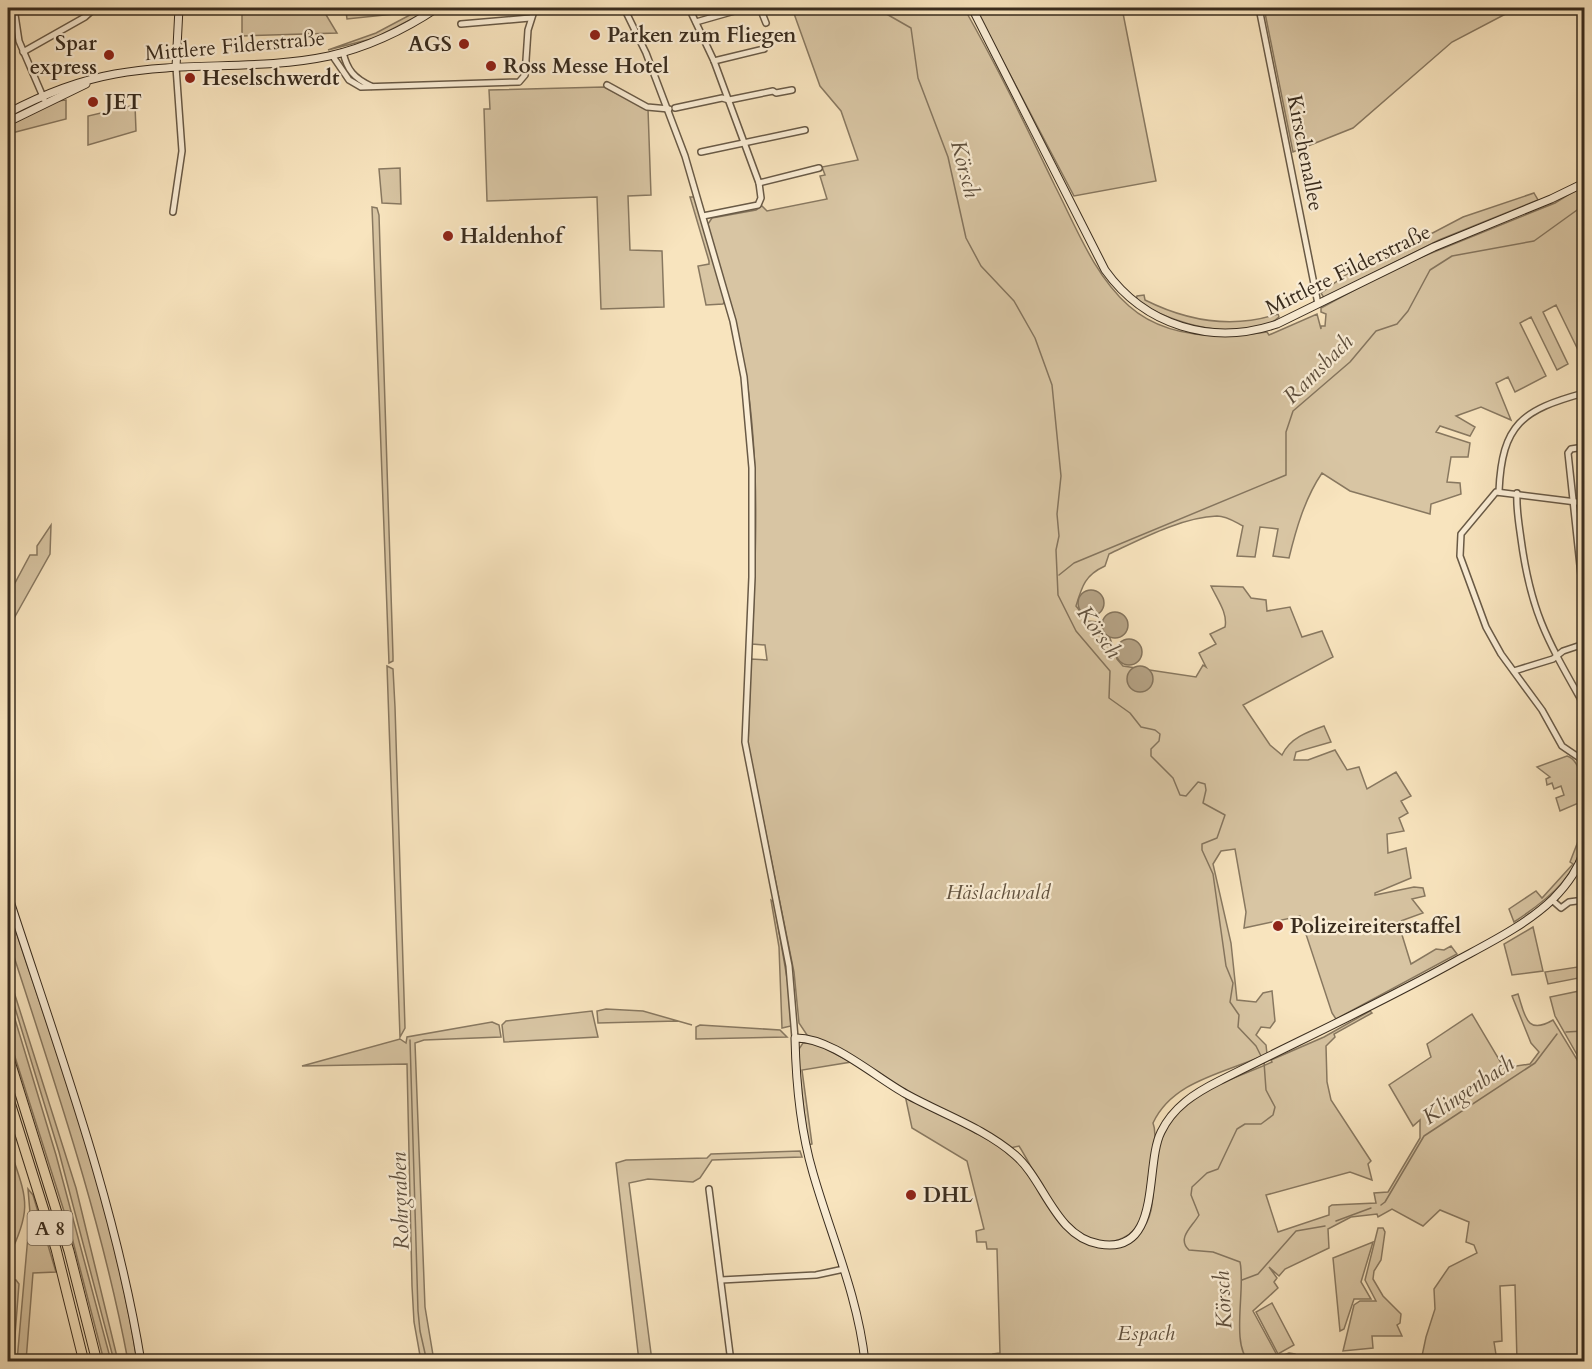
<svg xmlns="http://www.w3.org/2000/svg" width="1592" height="1369" font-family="Cardo,serif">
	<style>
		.green { fill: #d8c5a3; stroke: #887860; stroke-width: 1.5 }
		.water { fill: #b7a588; stroke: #85755e; stroke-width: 1.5 }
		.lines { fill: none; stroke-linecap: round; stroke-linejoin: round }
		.stream { stroke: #85755e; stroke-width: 1.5 }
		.minor-casing { stroke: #695a46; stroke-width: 8 }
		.secondary-casing { stroke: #392c1e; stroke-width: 9 }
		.motorway-casing { stroke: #392c1e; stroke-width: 11 }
		.minor { stroke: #faedd5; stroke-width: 5 }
		.secondary { stroke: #faedd5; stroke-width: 7 }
		.motorway { stroke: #f8e4be; stroke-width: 9 }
		.poi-dot { fill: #8f2418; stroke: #faedd5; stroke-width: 2 }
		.labels { text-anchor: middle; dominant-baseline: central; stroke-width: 4.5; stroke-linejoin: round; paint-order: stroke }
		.shield { fill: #faedd5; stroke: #736655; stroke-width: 1.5 }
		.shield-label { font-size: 20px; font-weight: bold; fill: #392c1e }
		.poi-label { font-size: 21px; font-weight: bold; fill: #392c1e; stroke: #faedd5; text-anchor: start }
		.street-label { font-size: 21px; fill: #392c1e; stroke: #faedd5 }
		.park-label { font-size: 21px; font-style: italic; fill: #61523f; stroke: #faedd5 }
		.water-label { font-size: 22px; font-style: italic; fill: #5f503e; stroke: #faedd5 }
	</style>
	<rect width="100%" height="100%" fill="#f8e4be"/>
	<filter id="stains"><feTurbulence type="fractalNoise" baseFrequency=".00333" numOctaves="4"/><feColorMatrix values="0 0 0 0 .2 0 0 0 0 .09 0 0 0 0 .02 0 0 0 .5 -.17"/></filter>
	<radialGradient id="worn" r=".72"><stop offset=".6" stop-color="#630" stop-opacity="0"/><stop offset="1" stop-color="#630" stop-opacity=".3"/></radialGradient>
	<g class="green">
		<path d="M242,8H322L337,33L242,36Z"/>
		<path d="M352,8H403V13L347,19L346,11L352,10Z"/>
		<path d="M423,8H433L375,38L328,50L376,33Z"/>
		<path d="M792,8H964C997,66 1026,126 1055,186C1076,227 1094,275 1129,306C1166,339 1221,339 1267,332L1269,335L1317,314L1321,329V326H1325L1326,314L1321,312V308L1397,267L1555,203L1584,185V369L1580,354L1556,305L1543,312L1568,364L1557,370L1531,317L1520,323L1546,376L1515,392L1508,377L1496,383L1511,420L1481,407L1456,416L1475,427L1470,436L1440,426L1436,432L1470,443L1468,457H1451L1447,482L1460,483L1461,494L1431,504L1430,514L1350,491L1322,473C1305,498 1296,529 1289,558L1273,556L1278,529L1260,527L1255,557L1237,556L1243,526C1235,522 1227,516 1217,516C1182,517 1139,540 1109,554L1105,566C1085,575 1082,586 1076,606L1088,621L1098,622L1099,634L1110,638L1117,659L1123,666L1196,677L1203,665L1206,667L1199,653L1216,644L1210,634L1225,627C1228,613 1217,599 1211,586L1243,587L1251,598L1266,600L1267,611L1290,607L1302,637L1322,631L1333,657L1243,705L1270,745L1282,755C1290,738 1307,732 1324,726L1331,742L1296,752L1294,760H1308L1335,750L1347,770L1359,767L1367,789L1396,772L1411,796L1401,801L1408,813L1399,818L1404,831L1387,834L1388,853L1406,848L1411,878L1375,893V895L1414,887L1423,888L1425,896L1412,899L1423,913L1398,922L1411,964L1436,949L1444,950L1451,946L1457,954L1336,1019L1332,1013L1300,916L1244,928L1246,912L1235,849L1221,851L1213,864L1231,943L1237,1000L1256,1002L1263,993L1272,991L1275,1021L1270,1028L1261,1027L1256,1035L1266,1045L1267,1054C1226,1073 1173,1080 1153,1123C1159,1138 1149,1164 1148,1182C1146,1203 1145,1228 1123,1238C1073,1262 1039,1177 1019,1146L1010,1148L807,1035L799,1023L794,972L748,745L751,659L767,660L765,645L752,644C756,555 760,463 746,375C738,323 719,275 708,224L712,218L756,210L762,206L767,211L827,199L820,176L825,175L822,167L858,160L841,111L820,86Z"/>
		<path d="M975,8H1122L1156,181L1074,196Z"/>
		<path d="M1264,8H1517L1452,42L1353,128L1293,152Z"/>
		<path d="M604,87L648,109L651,195L628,196L630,250L662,251L664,307L601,309L597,197L487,201L484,109H490L489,90Z"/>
		<path d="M66,100V119L8,134V126L57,101Z"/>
		<path d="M135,105L136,131L88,145V116Z"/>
		<path d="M400,168L401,204L382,203L379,169Z"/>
		<path d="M1534,193L1538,200L1439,240L1324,298L1321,293L1347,274L1383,259L1463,217Z"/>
		<path d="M690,197H695L725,301L723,304L706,305L698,266L709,264V261Z"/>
		<path d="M372,207L377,208L379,215L393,656V661L389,663Z"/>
		<path d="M1144,295L1145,300C1187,321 1232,329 1278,314L1279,317C1247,346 1167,323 1136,300L1137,296Z"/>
		<path d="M51,525L50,554L8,629V596L30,555H37V546Z"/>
		<path d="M387,666L393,669L395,707L405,1028L400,1037Z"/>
		<path d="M1567,756C1582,760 1585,794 1584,807L1583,801L1560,811L1556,798L1564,795L1561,786L1554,789L1552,783L1547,785L1546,779L1550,777L1537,767Z"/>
		<path d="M1584,826C1584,872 1549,899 1514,922L1509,909L1536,891L1542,898L1573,864L1570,862Z"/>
		<path d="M771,900L774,902L788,984L791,1026L782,1028L779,947Z"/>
		<path d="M8,907C57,1056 113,1205 137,1361H128C101,1217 53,1078 8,938Z"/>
		<path d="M1533,927L1543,971L1512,975L1504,944Z"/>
		<path d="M1584,966V977L1548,984L1545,972Z"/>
		<path d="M8,973L76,1188L118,1361H114L59,1152L8,985Z"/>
		<path d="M1584,990V1067L1555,1016L1550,997Z"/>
		<path d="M1518,994C1525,1015 1526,1036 1553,1020L1584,1071V1322L1578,1323L1580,1361H1517L1515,1285L1500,1286L1502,1341L1494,1342L1497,1361H1424L1422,1356L1426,1337L1435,1309L1434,1289L1449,1267L1477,1253L1474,1245L1466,1242L1469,1222L1440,1210L1423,1226L1392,1209L1378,1217L1377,1214L1351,1217L1328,1229L1329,1248L1285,1269L1279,1276L1269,1267L1277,1278L1274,1282L1278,1288L1253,1311L1278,1357L1289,1353L1295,1354L1299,1361L1043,1362L1042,1358L1041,1361H993V1354L1000,1353L997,1249H987L986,1242H977L976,1231L984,1229L967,1161L912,1128L905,1095L998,1145L1019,1162L1069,1231L1105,1247C1115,1244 1131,1241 1139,1233C1157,1216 1152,1186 1155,1163C1157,1147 1164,1130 1174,1117C1198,1086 1241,1077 1272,1062L1271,1060L1324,1037L1370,1011L1372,1013L1334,1034L1335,1037L1326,1046L1327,1082L1331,1100L1371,1161L1368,1164L1372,1180L1350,1172L1266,1195L1278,1232L1329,1215V1207L1332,1205L1376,1203L1374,1193L1388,1192L1420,1138V1120L1413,1126L1389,1085L1431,1057L1427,1044L1472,1014L1504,1068L1530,1064L1539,1052L1531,1043L1512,996Z"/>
		<path d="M8,996L56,1155L111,1361H104L70,1230L8,1035Z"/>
		<path d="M606,1009L643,1011L692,1025L678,1021L598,1023L597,1011Z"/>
		<path d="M592,1011L598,1037L504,1042L502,1025L506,1021Z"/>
		<path d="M492,1022L499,1025L501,1037L424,1040L415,1043L425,1307L434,1361H421L414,1322L412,1286L407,1064L302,1066L400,1039L406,1043L407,1037Z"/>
		<path d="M700,1025L780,1030L787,1037L696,1039V1027Z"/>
		<path d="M803,1043L817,1044L851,1062L802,1070L812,1144L808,1145L798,1059L799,1049Z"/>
		<path d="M8,1143C25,1196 35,1205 8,1258Z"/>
		<path d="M800,1151L802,1157L712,1160L700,1178L693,1182L648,1179L629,1183L652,1361H639L616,1163L626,1160L707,1158L711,1154Z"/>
		<path d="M28,1189L33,1195L56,1272L33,1273L26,1361H17L30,1213Z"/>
		<path d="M1378,1228H1383L1385,1232L1381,1260L1374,1271L1373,1279L1383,1296L1401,1314L1400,1323L1397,1325L1402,1336H1372L1373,1348L1343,1351L1354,1305L1360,1301H1376L1365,1280Z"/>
		<path d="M1373,1242L1361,1282L1371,1299H1354L1344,1329L1340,1331L1333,1258Z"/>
		<path d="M8,1279L16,1280L19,1284L13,1361H8Z"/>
		<path d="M1272,1303L1294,1345L1278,1354L1256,1312Z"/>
	</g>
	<g class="water">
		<circle cx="1091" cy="603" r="13"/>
		<circle cx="1115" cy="625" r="13"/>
		<circle cx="1129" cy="652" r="13"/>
		<circle cx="1140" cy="679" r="13"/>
	</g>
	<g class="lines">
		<g class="stream">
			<path d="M876,8L911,28L918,78L948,157L966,238L981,266L1014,301L1035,338L1052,385L1061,476L1057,514L1059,536L1056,550L1058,595L1076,631L1110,671L1109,698L1130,713L1141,727L1155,730L1160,734L1159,741L1151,749V756L1173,778L1180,795L1186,796L1198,782L1205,784L1206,790L1203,803L1225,815L1217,838L1202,844V850L1213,874L1226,966L1233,983L1230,1002L1239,1015L1238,1027L1256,1046L1262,1058"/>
			<path d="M1059,575L1074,563L1286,475V432L1293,411L1350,362L1376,331L1397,324L1408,311L1430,270L1452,256L1534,241L1584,205"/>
			<path d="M1566,1032L1584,1031"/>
			<path d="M410,1040L418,1311L420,1331L427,1362"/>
			<path d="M1381,1205L1385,1202L1424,1136L1535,1063L1557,1034"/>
			<path d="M1336,1221L1371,1208"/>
			<path d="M1242,1280L1258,1274L1296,1231L1325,1226"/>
			<path d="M1250,1362C1230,1347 1246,1287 1240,1262L1213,1252L1189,1250C1176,1238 1193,1226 1199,1215L1191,1195L1192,1187L1207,1173L1218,1169L1237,1129L1245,1124H1261L1273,1115L1275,1107L1266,1090L1264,1062"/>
			<path d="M1280,1362L1290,1356L1296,1362"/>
		</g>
		<g class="minor-casing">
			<g id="minor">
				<path d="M14,8L19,41L44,99"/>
				<path d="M624,8L646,53L685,156L733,321L744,377L752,468V577L745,742L789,966L795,1038"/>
				<path d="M689,8L714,61L759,183L761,198L758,205L703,216"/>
				<path d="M760,8L766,23"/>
				<path d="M1259,8L1318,304"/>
				<path d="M696,22L745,8"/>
				<path d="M461,24L530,18"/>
				<path d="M23,52L85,17L95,8"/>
				<path d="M343,52C347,70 354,78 371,86"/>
				<path d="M332,55L349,80L361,87L519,82L525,75L528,30L535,8"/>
				<path d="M714,61L764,49"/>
				<path d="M607,85L647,107L669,109"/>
				<path d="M675,108L722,98L729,100L773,91L776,93L792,90"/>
				<path d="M701,152L805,130"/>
				<path d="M759,183L819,168"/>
				<path d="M173,212L182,151L176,67"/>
				<path d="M1584,447L1571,449L1568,453L1584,603"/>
				<path d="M1499,491C1502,424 1522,410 1584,393"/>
				<path d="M1517,493C1516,508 1519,524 1521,539C1531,614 1548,641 1584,705"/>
				<path d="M1584,503L1496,492L1461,534L1460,556L1486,627L1501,654L1542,710L1562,746L1584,761"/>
				<path d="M1514,671L1553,659L1563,651L1584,644"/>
				<path d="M1552,900L1561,908L1569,902L1584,900"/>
				<path d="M709,1189L731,1362"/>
				<path d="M721,1280L816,1275L844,1269"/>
			</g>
		</g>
		<g class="secondary-casing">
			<g id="secondary">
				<path d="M972,8L1105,270C1145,326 1212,346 1277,324L1434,247L1551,199L1584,183"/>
				<path d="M176,67L179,8"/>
				<path d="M8,113C42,95 76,81 115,74C185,61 259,71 329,56C368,47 404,30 437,8"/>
				<path d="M8,122L86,84"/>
				<path d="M1584,763V776"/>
				<path d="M8,895C58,1049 115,1201 141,1362"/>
				<path d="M865,1362C858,1296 831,1236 813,1173C800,1129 796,1084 795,1038C831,1037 875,1077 906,1094C942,1114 984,1128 1015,1155C1045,1181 1055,1236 1099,1244C1163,1256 1144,1166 1161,1132C1173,1107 1195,1093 1219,1081C1298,1041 1379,1004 1456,961C1489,943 1526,925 1553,899C1567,885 1578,870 1584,851"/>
			</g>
		</g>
		<g class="motorway-casing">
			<g id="motorway">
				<path d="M8,1055L69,1251L97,1362"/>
				<path d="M8,1096L56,1249L84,1362"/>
			</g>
		</g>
		<use href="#minor" class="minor"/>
		<use href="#secondary" class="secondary"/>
		<use href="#motorway" class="motorway"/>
	</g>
	<g class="poi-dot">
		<circle cx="595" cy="35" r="6"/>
		<circle cx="464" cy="44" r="6"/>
		<circle cx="109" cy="55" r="6"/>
		<circle cx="491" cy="66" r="6"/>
		<circle cx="190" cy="78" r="6"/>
		<circle cx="93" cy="102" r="6"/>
		<circle cx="448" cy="236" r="6"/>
		<circle cx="1278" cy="926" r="6"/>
		<circle cx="911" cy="1195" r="6"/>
	</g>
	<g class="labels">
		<rect class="shield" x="27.5" y="1211" width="45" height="34" rx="4.5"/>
		<g class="shield-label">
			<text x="50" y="1228">A 8</text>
		</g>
		<g class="poi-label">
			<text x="607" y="35">Parken zum Fliegen</text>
			<text x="97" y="43" text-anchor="end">Spar<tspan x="97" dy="24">express</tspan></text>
			<text x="452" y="44" text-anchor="end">AGS</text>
			<text x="503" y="66">Ross Messe Hotel</text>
			<text x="202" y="78">Heselschwerdt</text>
			<text x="105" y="102">JET</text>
			<text x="460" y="236">Haldenhof</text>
			<text x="1290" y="926">Polizeireiterstaffel</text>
			<text x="923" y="1195">DHL</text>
		</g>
		<g class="street-label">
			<text transform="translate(235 46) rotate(-5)">Mittlere Filderstraße</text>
			<text transform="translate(1305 153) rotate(79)">Kirschenallee</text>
			<text transform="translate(1348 270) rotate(-26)">Mittlere Filderstraße</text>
		</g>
		<g class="park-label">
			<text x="998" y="892">Häslachwald</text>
			<text x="1146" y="1333">Espach</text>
		</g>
		<g class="water-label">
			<text transform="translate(965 169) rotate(75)">Körsch</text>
			<text transform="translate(1318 369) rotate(-45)">Ramsbach</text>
			<text transform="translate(1099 632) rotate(54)">Körsch</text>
			<text transform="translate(1468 1090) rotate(-34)">Klingenbach</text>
			<text transform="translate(400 1201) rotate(-92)">Rohrgraben</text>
			<text transform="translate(1223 1300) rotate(-93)">Körsch</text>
		</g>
	</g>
	<rect width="1592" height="1369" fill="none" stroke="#f8e4be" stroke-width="30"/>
	<rect x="9" y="9" width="1574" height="1351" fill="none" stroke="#392c1e" stroke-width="3"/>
	<rect x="15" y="15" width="1562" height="1339" fill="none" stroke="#392c1e" stroke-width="1.5"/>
	<rect width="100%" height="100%" filter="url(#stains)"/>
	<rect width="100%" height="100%" fill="url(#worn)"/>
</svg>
